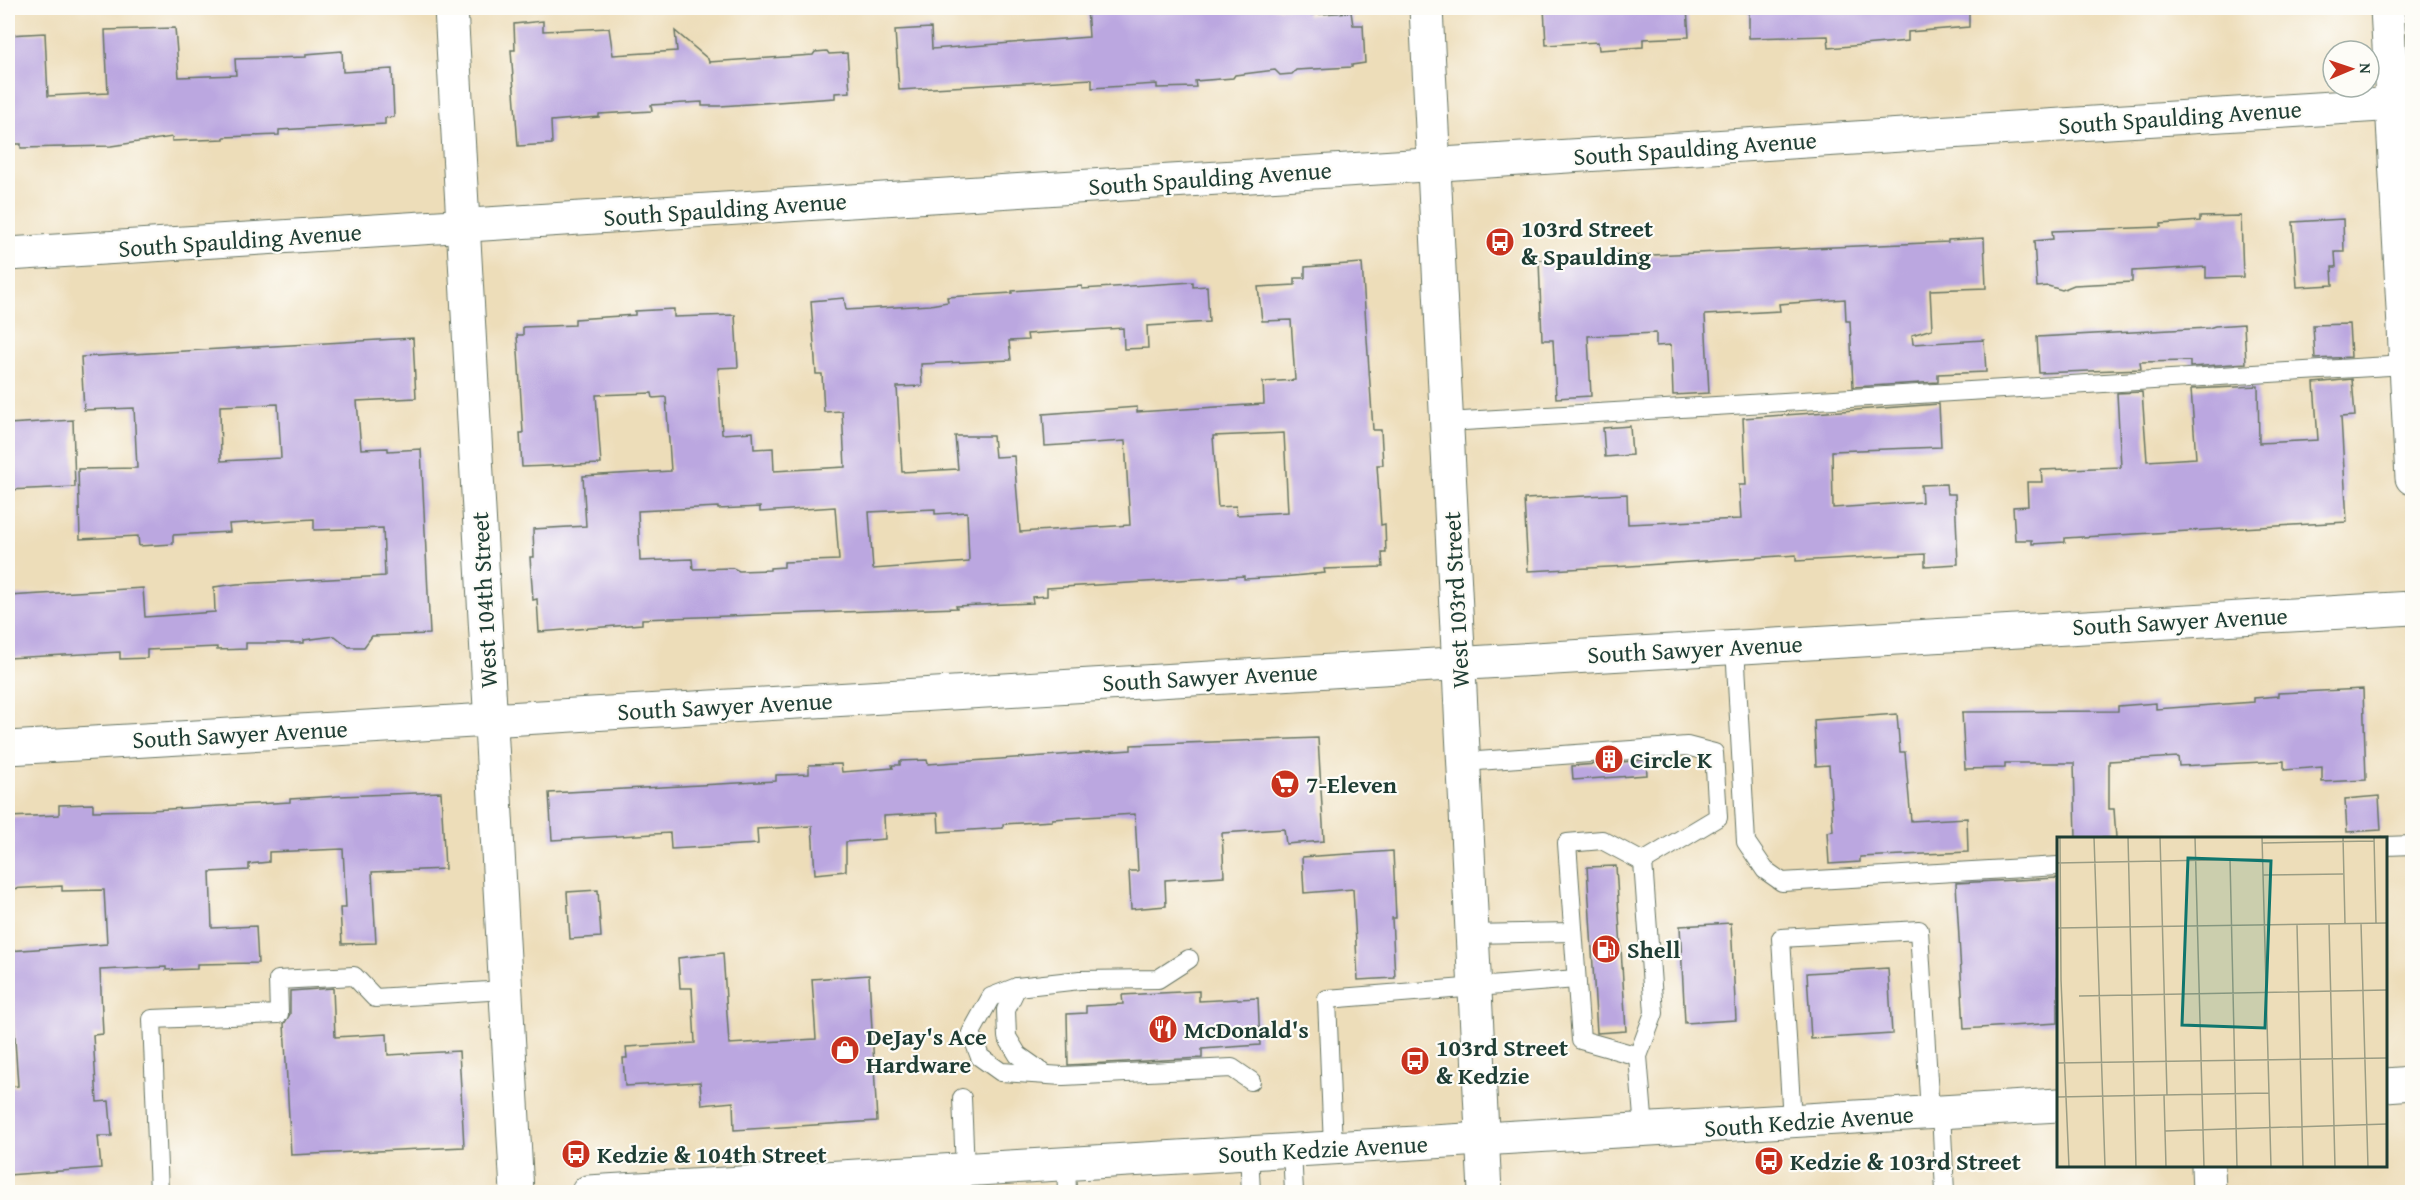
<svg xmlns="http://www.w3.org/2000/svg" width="2420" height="1200" font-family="'Gentium Book Plus',serif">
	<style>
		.building { fill: #bba7e0; fill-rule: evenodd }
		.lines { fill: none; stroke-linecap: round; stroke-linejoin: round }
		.lane-casing { stroke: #677563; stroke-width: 20 }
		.street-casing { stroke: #677563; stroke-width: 35 }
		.secondary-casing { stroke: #677563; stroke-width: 35 }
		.lane { stroke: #fff; stroke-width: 18 }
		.street { stroke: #fff; stroke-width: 33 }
		.secondary { stroke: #fff; stroke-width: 33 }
		.labels { text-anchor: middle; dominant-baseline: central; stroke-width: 4.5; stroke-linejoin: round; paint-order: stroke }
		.street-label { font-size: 24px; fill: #1f3d34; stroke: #fdfcf7 }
		.poi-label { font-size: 24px; font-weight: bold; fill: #1f3d34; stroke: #fdfcf7; text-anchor: start }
		.inset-road { fill: none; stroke: #9b9d84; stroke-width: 1.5 }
		.view { fill: #0f766e; fill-opacity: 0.15; stroke: #0f766e; stroke-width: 3 }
		.inset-edge { fill: none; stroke: #1f3d34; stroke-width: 3 }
	</style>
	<rect width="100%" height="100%" fill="#fdfcf7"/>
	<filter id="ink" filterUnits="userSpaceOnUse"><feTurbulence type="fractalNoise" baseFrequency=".0167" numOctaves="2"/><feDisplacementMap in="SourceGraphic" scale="12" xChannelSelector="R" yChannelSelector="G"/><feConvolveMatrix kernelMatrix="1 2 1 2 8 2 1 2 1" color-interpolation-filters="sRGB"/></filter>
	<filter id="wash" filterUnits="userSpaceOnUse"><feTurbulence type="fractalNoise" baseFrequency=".008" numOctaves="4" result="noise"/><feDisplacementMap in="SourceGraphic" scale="24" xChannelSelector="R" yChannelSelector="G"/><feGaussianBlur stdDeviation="1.35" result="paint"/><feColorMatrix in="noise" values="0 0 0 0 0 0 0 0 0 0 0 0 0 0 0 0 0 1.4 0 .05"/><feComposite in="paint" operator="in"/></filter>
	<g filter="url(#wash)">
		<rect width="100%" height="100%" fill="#edddb9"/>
		<g id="blocks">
			<g class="building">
				<path d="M1087,8H1307V15L1351,12L1353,25H1363L1365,63L1352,65V67L1296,70L1292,74L1280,75L1275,70L1235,75L1233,78L1195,81L1196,87L1157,88V84L1092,88V79L899,90L895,30L931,28L932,49L1089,37Z"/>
				<path d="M1544,8H1687L1689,37L1643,39V47L1599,50L1598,42L1546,45Z"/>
				<path d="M1749,8H1969V27L1908,32V41L1829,48L1828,36L1749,38Z"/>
				<path d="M543,21V31L609,28L613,55L677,51L675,31L708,59L709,62L813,55L815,52L827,51L829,54L847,53L850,92L835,93V98L720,106H702V102L651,105L652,111L599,114V117L551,121L552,144L518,146L511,50H515L514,24Z"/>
				<path d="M175,28L179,77L236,75L235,59L306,57V54L342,51L343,72L392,69L394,117L385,118V124L279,130V135L224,137V139L172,141V137L111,146L65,147L21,148V144H15L11,69H8V35L45,33L48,96L108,93L105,30Z"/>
				<path d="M2241,216L2243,277L2206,278V267L2132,271V282L2074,285L2062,290L2048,286L2037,287L2034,241L2053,239L2052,231L2161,227V224L2200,221V217Z"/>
				<path d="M2343,219L2344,252H2335L2336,267H2332L2333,285L2297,287L2293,222Z"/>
				<path d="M1984,238L1986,288L1930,290L1932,329L1912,335L1913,344L1984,340L1986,372L1938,374V382L1853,387L1850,321H1846L1845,299L1779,304L1780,311L1705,315L1709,393L1673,395L1671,345L1656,346V333L1588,336L1591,396L1556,398L1553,340H1542L1539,260L1948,242V240Z"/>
				<path d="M1362,263L1373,430H1381L1383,465H1377L1381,525L1385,524L1386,553H1382L1383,567L1324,569L1325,573L1282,577L1244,579V576L1047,588V596L1032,597L1033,603L956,606L957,608L642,619V624L539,632L537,599L533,600L530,557H534L533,529L586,526L583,476L671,471L666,397L653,398L652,393L596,395L601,464L522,467L520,433H523L517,335H523V327L575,325V319L635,315V311L674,309V317L735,315L738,367L718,368L722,434L753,432L754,449L773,448L774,471L845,467L842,411L824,412L822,374H816L811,301L844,298L846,310L930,305L948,302L947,297L1012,293V291L1082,286V289L1193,282V287L1207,286L1209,322L1147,326L1148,348L1124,349L1123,328L1027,334L1028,340L1009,341L1011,360L921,364L922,386L897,387L902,472L958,469L955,436H993L995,457L1014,456L1020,532L1130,525L1125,441L1045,446L1043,414L1137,407V412L1264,404L1263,382L1295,380L1291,320L1262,321L1258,287L1295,285V278H1305V267ZM1284,433L1288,512L1237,515L1236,506L1218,507L1213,436ZM718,507V509L760,507V512L835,507L839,560L784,562V567L770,568V570L739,571L733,568L693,569L692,559L640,561L638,511ZM935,509V514L967,512L969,562L873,569L869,512Z"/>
				<path d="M2244,324L2246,363L2190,367V361L2140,362L2141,369L2039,373L2037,337L2209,328L2215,326Z"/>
				<path d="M2349,324L2351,357L2315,359L2313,325Z"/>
				<path d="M413,338L416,398L357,401L361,449L388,448V451L421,449L430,634L372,636L364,647H349L335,636L304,640V643H246V649L217,650V647L147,650V658L120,659V652L8,658V596L143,588L145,617L215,612L214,587L237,584L385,576L383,528L314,530V519L229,524L230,532L173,535V544L139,546L138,536L80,539L78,469L137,468L134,408L84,410L81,357ZM278,404L281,458L221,461L220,406Z"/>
				<path d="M2352,379L2355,416L2341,417L2347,522L2065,538V542L2032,544V540H2015L2013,507L2028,506L2027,482H2042L2041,470L2121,467L2117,393L2142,392L2147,461L2196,458L2191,389L2258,386L2259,443L2318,440L2314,383Z"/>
				<path d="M1939,404L1941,447L1832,451L1833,508L1922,502L1921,485L1946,484L1947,494H1955L1958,564L1925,566V554L1796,561V555L1630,566L1528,571L1524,499L1627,494L1628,524L1741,519L1739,485H1746L1743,418Z"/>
				<path d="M73,420L75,487L8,490V424Z"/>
				<path d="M1630,426L1632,455L1605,457L1603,428Z"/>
				<path d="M2363,689L2366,780L2322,782V767L2284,770V761L2179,766L2178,757L2109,761V809H2114L2116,838H2076L2074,763H2005V768L1965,769L1962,712L2118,711V706L2156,703V709L2254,702V698L2278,696V693Z"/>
				<path d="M1897,714L1900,752H1905L1911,821L1967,818L1968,852L1860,857V862L1829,864L1827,832L1833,831L1829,765L1816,766L1814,720Z"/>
				<path d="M1318,738L1324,841L1286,844L1284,829L1222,833L1224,876L1165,880L1166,906L1131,909L1129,871H1138L1135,814L1052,819V821L1003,824V828L939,832L938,813L884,816L885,839L846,842V871L815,874L812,826L757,829L758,844L671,849L670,833L552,840L549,793L776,781V775L809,774V765L841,764L842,772L893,768L892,765H900V761L927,760L928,764L1131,750V745Z"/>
				<path d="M1646,760L1647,775L1573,780L1572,766Z"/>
				<path d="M441,792L445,869L372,872L376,943L342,944L340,908H346L343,849L269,852V862L249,864V870L210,872L212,928L256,926L258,963L197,964V969L166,970V967L100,970L103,1034L93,1035L97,1102L109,1101L112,1136H98L101,1168L8,1175V1087L18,1086L11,979H8V951L107,944L104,890L62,891V886L8,889V817L59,815V805L93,804V811L151,810L290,802V799L340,796Z"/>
				<path d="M2379,796L2381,830L2347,832L2345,799Z"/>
				<path d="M1393,851L1396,918H1392L1395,978L1358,980L1353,889L1304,893L1302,857Z"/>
				<path d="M1616,866L1626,1031L1597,1033L1587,867Z"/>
				<path d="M2058,878V1023L1964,1029L1956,883Z"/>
				<path d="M598,890L601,937L570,939L567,892Z"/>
				<path d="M1731,923L1736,1020L1685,1023L1680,926Z"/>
				<path d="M723,953L729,1044L816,1039L812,979L869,975L877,1121L734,1130L733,1102L702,1105L700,1082L625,1086L623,1058H627L626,1047L695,1043L692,988H680L678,958Z"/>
				<path d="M1888,968L1892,1034L1811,1039L1807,973Z"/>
				<path d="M333,988L335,1037L387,1034L388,1055L459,1051L464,1147L291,1155L284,1024L290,1014V991Z"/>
				<path d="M1199,991V1001L1258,998L1260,1045L1202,1049V1058L1068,1065L1067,1014L1086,1013V1006L1123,1004L1122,995Z"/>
			</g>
		</g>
	</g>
	<g filter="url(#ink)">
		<use href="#blocks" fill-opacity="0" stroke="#677563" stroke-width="1.5"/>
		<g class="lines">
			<g class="lane-casing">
				<g id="lane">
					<path d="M1447,422L2406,365"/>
					<path d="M1735,647L1746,842L1765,870L1782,882L2058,866"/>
					<path d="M1464,762L1687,746L1714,753L1718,817L1643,862L1654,1013L1638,1056L1644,1130"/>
					<path d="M2386,846L2412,845"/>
					<path d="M1472,934L1573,932"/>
					<path d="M1189,959L1158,979L1080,980L1017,987L991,997L971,1033L980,1057L1001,1072L1063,1076L1232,1068L1251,1081"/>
					<path d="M1017,987L1006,1010L1007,1037L1018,1055L1045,1074"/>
					<path d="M1638,1056L1581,1040L1567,843L1602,840L1643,862"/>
					<path d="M962,1098L965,1169"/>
					<path d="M1941,1112L1945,1192"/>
					<path d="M1792,1121L1781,938L1919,930L1930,1113"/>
					<path d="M1333,1147L1327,999L1576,979"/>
					<path d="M1292,1150L1294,1192"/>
					<path d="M1249,1152L1251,1192"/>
					<path d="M1066,1163L1067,1192"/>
					<path d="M952,1170L953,1192"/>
					<path d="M159,1192L152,1019L279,1014L278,980L354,976L375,998L505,990"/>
				</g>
			</g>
			<g class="street-casing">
				<g id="street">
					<path d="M451,8L517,1192"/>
					<path d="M2387,8L2412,478"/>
					<path d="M8,254L2412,103"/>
					<path d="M8,748L2412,608"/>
					<path d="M2208,1166L2209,1192"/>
				</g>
			</g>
			<g class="secondary-casing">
				<g id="secondary">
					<path d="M1426,8L1485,1192"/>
					<path d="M2386,1085L2412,1083"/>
					<path d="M588,1192L2058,1105"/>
				</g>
			</g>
			<use href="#lane" class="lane"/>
			<use href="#street" class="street"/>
			<use href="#secondary" class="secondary"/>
		</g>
	</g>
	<defs>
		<g id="bus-disc" transform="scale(1.5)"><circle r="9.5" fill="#c8321e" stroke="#fdfcf7"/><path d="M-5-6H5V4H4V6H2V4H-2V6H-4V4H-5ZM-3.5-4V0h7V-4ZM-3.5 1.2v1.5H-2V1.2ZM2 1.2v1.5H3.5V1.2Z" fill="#fff"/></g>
		<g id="building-disc" transform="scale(1.5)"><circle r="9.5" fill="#c8321e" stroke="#fdfcf7"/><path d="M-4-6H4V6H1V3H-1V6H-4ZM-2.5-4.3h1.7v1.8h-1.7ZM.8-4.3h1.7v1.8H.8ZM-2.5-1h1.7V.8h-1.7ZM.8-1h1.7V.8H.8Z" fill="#fff"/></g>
		<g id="supermarket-disc" transform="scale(1.5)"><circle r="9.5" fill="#c8321e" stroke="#fdfcf7"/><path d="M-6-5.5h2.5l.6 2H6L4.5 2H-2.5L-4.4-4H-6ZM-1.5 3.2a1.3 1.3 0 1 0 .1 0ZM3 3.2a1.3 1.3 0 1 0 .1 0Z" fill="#fff"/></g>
		<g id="fuel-disc" transform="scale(1.5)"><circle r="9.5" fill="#c8321e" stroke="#fdfcf7"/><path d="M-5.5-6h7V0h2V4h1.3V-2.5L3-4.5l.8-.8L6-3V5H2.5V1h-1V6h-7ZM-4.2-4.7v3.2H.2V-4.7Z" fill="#fff"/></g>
		<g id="restaurant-disc" transform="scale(1.5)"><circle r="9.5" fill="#c8321e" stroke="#fdfcf7"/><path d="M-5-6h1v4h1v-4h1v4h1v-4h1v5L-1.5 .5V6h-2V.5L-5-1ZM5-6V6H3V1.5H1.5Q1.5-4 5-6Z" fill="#fff"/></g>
		<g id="shop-disc" transform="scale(1.5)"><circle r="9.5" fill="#c8321e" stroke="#fdfcf7"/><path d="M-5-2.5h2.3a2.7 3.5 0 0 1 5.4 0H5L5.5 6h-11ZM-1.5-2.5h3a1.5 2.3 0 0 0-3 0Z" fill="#fff"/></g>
	</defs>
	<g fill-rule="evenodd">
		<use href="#bus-disc" x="1500" y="242"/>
		<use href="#building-disc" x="1609" y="759"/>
		<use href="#supermarket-disc" x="1285" y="784"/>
		<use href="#fuel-disc" x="1606" y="949"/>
		<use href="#restaurant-disc" x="1163" y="1029"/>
		<use href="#shop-disc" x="845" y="1050"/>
		<use href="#bus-disc" x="1415" y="1061"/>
		<use href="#bus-disc" x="576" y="1154"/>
		<use href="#bus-disc" x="1769" y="1161"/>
	</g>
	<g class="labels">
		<g class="street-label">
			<text transform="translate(2180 117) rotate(-4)">South Spaulding Avenue</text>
			<text transform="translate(1695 148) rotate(-4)">South Spaulding Avenue</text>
			<text transform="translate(1210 178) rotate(-4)">South Spaulding Avenue</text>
			<text transform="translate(725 209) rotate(-4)">South Spaulding Avenue</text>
			<text transform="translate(240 240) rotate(-4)">South Spaulding Avenue</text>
			<text transform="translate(484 600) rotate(-93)">West 104th Street</text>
			<text transform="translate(1456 600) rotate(-93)">West 103rd Street</text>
			<text transform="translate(2180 621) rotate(-3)">South Sawyer Avenue</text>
			<text transform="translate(1695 649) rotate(-3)">South Sawyer Avenue</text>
			<text transform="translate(1210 677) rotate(-3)">South Sawyer Avenue</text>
			<text transform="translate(725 706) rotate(-3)">South Sawyer Avenue</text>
			<text transform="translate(240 734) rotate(-3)">South Sawyer Avenue</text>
			<text transform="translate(1809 1121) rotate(-4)">South Kedzie Avenue</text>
			<text transform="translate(1323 1149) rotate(-3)">South Kedzie Avenue</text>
		</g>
		<g class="poi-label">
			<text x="1521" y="228">103rd Street<tspan x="1521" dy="28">&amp; Spaulding</tspan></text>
			<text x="1630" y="759">Circle K</text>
			<text x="1306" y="784">7-Eleven</text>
			<text x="1627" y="949">Shell</text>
			<text x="1184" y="1029">McDonald's</text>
			<text x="866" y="1036">DeJay's Ace<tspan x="866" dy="28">Hardware</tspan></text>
			<text x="1436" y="1047">103rd Street<tspan x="1436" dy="28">&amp; Kedzie</tspan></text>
			<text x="597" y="1154">Kedzie &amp; 104th Street</text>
			<text x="1790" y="1161">Kedzie &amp; 103rd Street</text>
		</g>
	</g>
	<g transform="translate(2057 837)">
		<rect width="330" height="330" fill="#edddb9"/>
		<path class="inset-road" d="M3,0L4,143L12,330M37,0L48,330M71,0L79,330M103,0L110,258M138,0L147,330M205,0L214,330M286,0L288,87M317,0L319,86M205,6L317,4M173,22L180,330M0,26L206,22M206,38L286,37M304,86L311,330M272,87L278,330M240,88L246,330M0,91L330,86M22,159L330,153M0,226L330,221M107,258L109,330M0,260L212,256M108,294L330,287"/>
		<path class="view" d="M131,21L214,24L208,191L125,188Z"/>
		<rect width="330" height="330" class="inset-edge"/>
	</g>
	<rect width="2420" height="1200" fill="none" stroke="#fdfcf7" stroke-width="30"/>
	<g transform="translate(2351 69) rotate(88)"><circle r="28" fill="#fdfcf7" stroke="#a4b0a9" stroke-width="1.5"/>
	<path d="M0-4.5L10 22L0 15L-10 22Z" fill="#c8321e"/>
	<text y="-9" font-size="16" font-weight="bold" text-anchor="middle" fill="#1f3d34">N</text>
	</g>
</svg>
